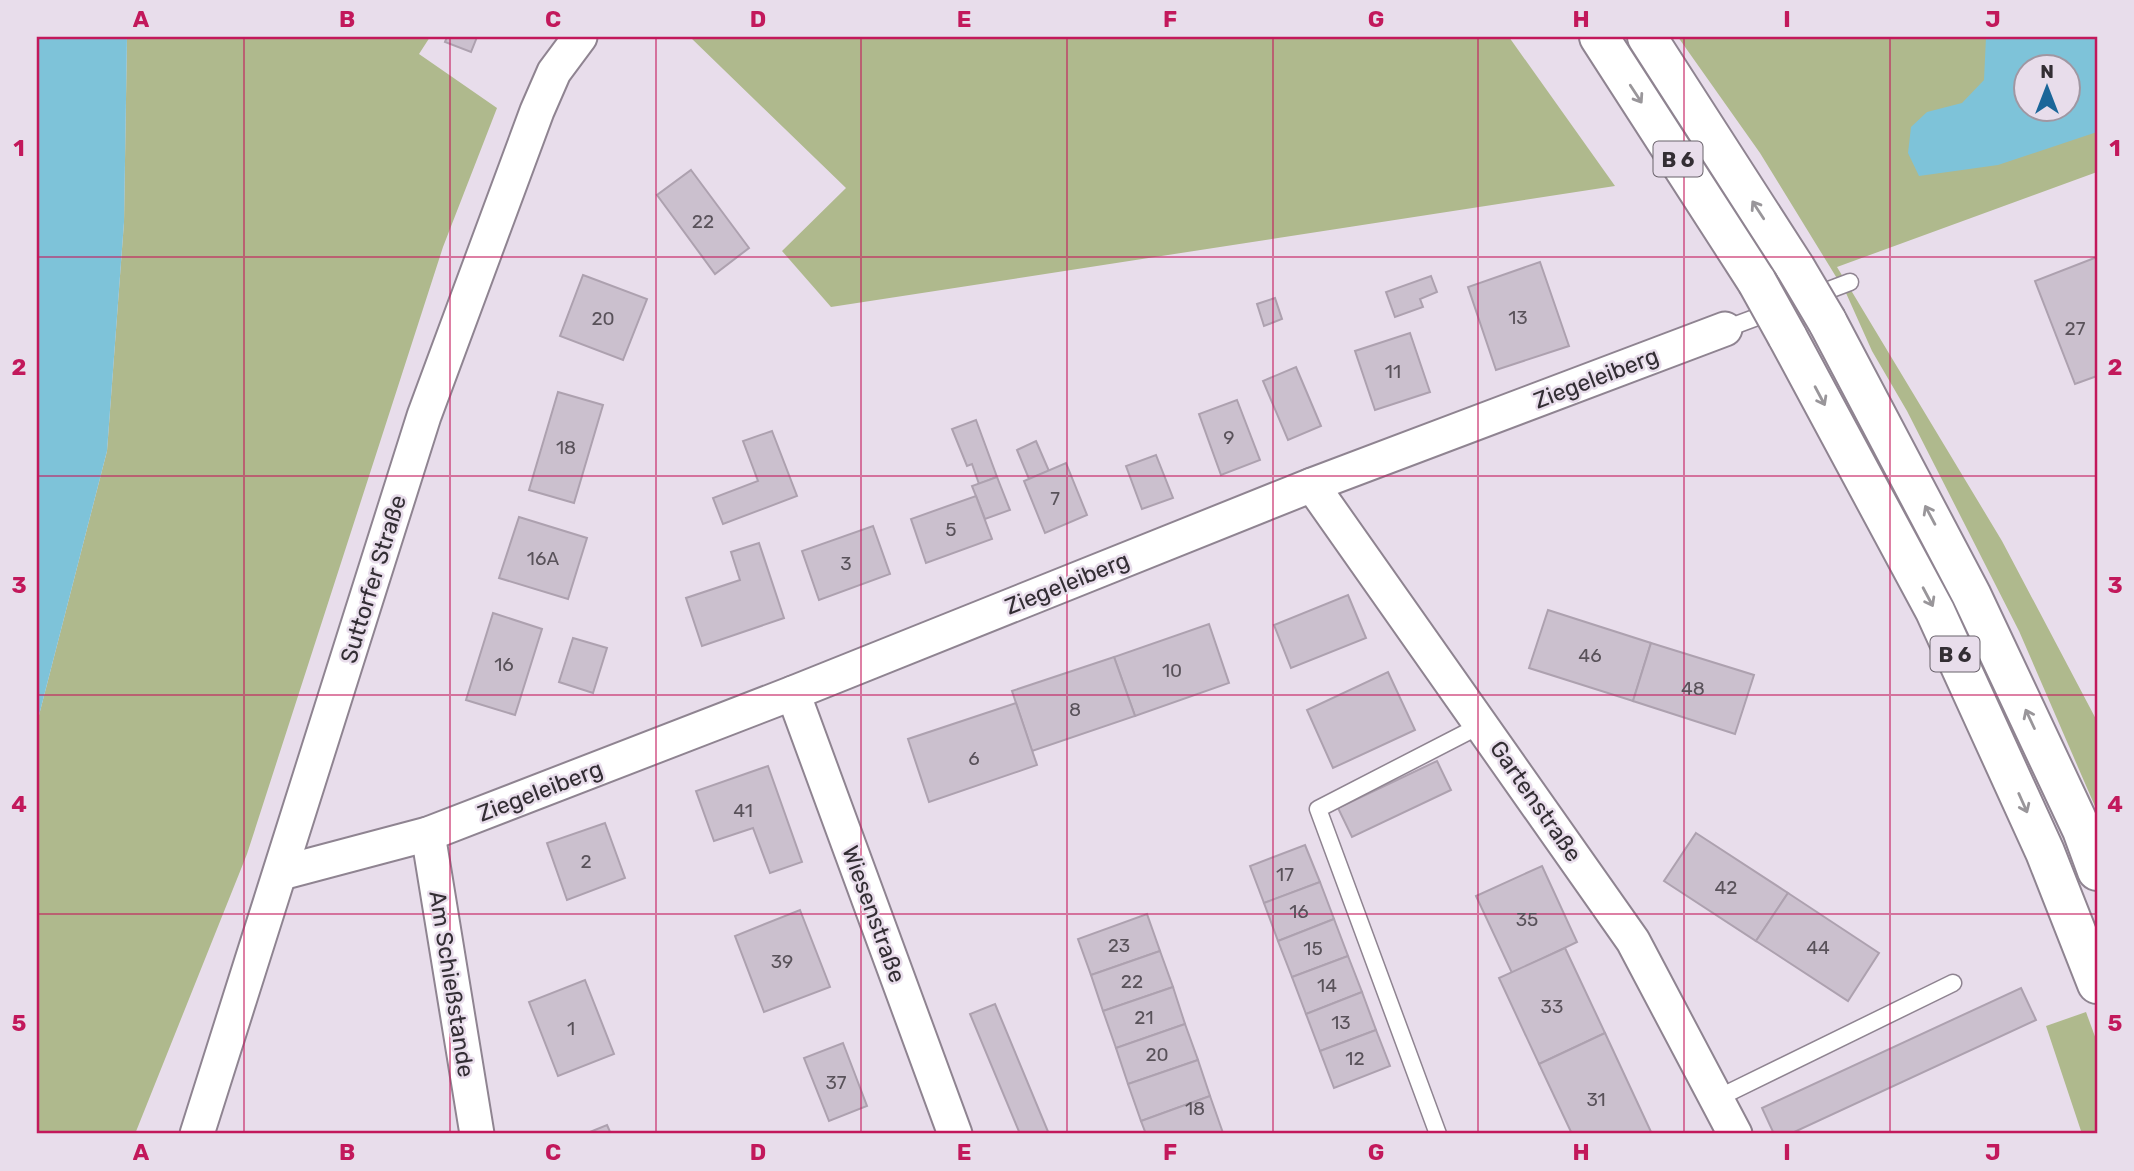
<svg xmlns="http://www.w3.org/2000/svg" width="2134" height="1171" font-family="Rubik,sans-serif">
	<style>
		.green { fill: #afb98d; fill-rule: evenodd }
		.water { fill: #7ec3d9; fill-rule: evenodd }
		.building { fill: #cbc0ce; stroke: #ada1af; stroke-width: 2 }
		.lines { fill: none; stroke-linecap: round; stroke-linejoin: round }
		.service-casing { stroke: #8f8491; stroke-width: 19 }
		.minor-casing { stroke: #8f8491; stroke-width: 37 }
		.trunk-casing { stroke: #8f8491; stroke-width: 42 }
		.service { stroke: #fff; stroke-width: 16 }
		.minor { stroke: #fff; stroke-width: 33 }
		.trunk { stroke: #fff; stroke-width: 38 }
		.trunk-bridge-casing { stroke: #8f8491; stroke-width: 42; stroke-linecap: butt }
		.trunk-bridge { stroke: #fff; stroke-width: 38 }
		.oneway { stroke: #99969a }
		.grid { fill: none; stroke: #c2185b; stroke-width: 2; stroke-opacity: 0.55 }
		.labels { text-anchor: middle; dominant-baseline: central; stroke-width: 5; stroke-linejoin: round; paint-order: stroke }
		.number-label { font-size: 19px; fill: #59525a }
		.shield { fill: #e8ddeb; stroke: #69626b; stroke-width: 2 }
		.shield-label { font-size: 21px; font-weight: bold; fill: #332e34 }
		.street-label { font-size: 23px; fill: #332e34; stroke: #e8ddeb }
		.neatline { fill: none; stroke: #c2185b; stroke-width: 2.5 }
		.grid-label { font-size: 23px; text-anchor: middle; font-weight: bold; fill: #c2185b }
	</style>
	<rect width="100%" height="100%" fill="#e8ddeb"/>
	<g class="green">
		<path d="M127,37H430L419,54L497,108L443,247L247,854L135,1134H37V723L107,451L124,222Z"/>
		<path d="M690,37H1509L1615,186L831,307L782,251L846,188Z"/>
		<path d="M1678,37H2097V172L1837,267L2002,541L2097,721V811L2019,631L1907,411L1872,351L1846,293L1760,153ZM2025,66H2068V108H2025Z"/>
		<path d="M2086,1012L2097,1042V1134H2082L2046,1026Z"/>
	</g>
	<g class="water">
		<path d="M37,37H127L124,222L107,451L37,723Z"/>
		<path d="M1986,37H2097V132L1998,165L1919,176L1908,153L1911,127L1927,112L1962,103L1984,80ZM2025,66H2068V108H2025Z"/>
	</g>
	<g class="building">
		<path d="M447,37H477L471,52L445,42Z"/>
		<path d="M691,170L749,248L715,274L657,195Z"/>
		<path d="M2097,257V376L2075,384L2035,281Z"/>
		<path d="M1540,262L1569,346L1496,370L1468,287Z"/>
		<path d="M583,275L647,299L623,360L560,336Z"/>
		<path d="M1431,276L1437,292L1420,299L1423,307L1395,317L1386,292Z"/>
		<path d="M1275,298L1282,319L1264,326L1257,304Z"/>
		<path d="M1410,333L1430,392L1375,410L1355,351Z"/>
		<path d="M1296,367L1321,426L1288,440L1263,381Z"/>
		<path d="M558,392L603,405L574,503L529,490Z"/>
		<path d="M1237,400L1260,460L1221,475L1199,414Z"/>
		<path d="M976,420L997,477L979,484L972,464L967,466L952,429Z"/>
		<path d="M772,431L797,496L723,524L713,498L758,481L743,441Z"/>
		<path d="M1036,441L1049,471L1029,479L1017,450Z"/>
		<path d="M1156,455L1173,498L1142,509L1126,466Z"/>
		<path d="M1066,463L1087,515L1045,533L1024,481Z"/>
		<path d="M997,477L1010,510L985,519L972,486Z"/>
		<path d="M976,496L992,539L926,563L911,519Z"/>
		<path d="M519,517L587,538L568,599L499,578Z"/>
		<path d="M873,526L890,574L819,600L802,551Z"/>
		<path d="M759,543L784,618L702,646L686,598L740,580L731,552Z"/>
		<path d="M1348,595L1366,638L1291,668L1274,625Z"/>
		<path d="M1548,610L1651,643L1633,701L1529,668Z"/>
		<path d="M493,613L542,629L515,715L466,700Z"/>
		<path d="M1209,624L1229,683L1135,716L1114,657Z"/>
		<path d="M573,638L607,648L593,693L559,682Z"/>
		<path d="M1651,643L1754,675L1735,734L1633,701Z"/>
		<path d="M1114,657L1135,716L1032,751L1012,691Z"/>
		<path d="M1388,672L1415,730L1333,768L1307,710Z"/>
		<path d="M1016,703L1037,765L929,802L908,739Z"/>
		<path d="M1437,761L1451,790L1352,837L1338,808Z"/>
		<path d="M768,766L802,862L770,873L753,828L714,841L696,791Z"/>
		<path d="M605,823L625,878L567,900L547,843Z"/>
		<path d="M1696,833L1788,893L1756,941L1664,881Z"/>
		<path d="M1305,845L1320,882L1264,903L1250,866Z"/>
		<path d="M1542,866L1577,942L1512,973L1476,896Z"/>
		<path d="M1320,882L1334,919L1278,941L1264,903Z"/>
		<path d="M1788,893L1879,953L1848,1001L1756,941Z"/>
		<path d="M800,910L830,987L764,1012L735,936Z"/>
		<path d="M1147,914L1160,951L1091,975L1078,939Z"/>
		<path d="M1334,919L1348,956L1292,977L1278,941Z"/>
		<path d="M1565,948L1605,1033L1539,1064L1499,978Z"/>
		<path d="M1160,951L1173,987L1103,1011L1091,975Z"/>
		<path d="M1348,956L1362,992L1306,1014L1292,977Z"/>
		<path d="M585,980L614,1054L558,1076L529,1002Z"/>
		<path d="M1173,987L1185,1024L1116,1048L1103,1011Z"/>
		<path d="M2021,988L2036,1020L1790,1134H1774L1762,1108Z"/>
		<path d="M1362,992L1376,1030L1320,1051L1306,1014Z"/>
		<path d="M995,1004L1049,1134H1020L970,1014Z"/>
		<path d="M1185,1024L1198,1060L1128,1084L1116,1048Z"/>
		<path d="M1376,1030L1390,1066L1334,1088L1320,1051Z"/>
		<path d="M1605,1033L1652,1134H1572L1539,1064Z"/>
		<path d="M843,1043L867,1106L829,1121L804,1058Z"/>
		<path d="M1198,1060L1210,1096L1141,1121L1128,1084Z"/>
		<path d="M1210,1096L1223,1133L1146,1134L1141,1121Z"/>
		<path d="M607,1125L611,1134H585Z"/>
	</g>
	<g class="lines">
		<g class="service-casing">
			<g id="service">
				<path d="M1813,296L1850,282"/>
				<path d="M1725,329L1776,310"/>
				<path d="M1718,1098L1953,983"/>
				<path d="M1438,1134L1318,809L1483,724"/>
			</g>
		</g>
		<g class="minor-casing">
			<g id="minor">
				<path d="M1312,485L1633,941L1735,1134"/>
				<path d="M793,693L955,1134"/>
				<path d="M428,834L477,1134"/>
				<path d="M281,873L428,834L793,693L1312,485L1725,329"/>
				<path d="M197,1134L424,416L537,111L554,72L580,37"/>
			</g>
		</g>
		<g class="trunk-casing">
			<g id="trunk">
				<path d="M1599,37L1757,282"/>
				<path d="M1647,37L1795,267"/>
				<path d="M1827,321L1971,594L2082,830L2097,871"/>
				<path d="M1787,336L1935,611L2045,852L2097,984"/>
			</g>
		</g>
		<use href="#service" class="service"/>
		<use href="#minor" class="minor"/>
		<use href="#trunk" class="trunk"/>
		<g class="trunk-bridge-casing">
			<g id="trunk-bridge">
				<path d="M1795,267L1827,321"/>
				<path d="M1757,282L1787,336"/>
			</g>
		</g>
		<use href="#trunk-bridge" class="trunk-bridge"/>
	</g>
	<defs><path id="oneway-shaft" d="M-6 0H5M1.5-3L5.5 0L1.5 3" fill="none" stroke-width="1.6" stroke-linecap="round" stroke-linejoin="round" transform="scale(1.75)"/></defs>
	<g class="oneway">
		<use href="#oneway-shaft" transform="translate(1636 94) rotate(57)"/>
		<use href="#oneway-shaft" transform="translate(1758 210) rotate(-123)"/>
		<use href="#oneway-shaft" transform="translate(1820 396) rotate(62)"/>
		<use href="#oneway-shaft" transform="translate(1930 515) rotate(-118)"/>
		<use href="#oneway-shaft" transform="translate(1928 597) rotate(62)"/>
		<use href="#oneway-shaft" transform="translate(2030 719) rotate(-115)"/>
		<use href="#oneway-shaft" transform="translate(2023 803) rotate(66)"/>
	</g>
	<path class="grid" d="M244,37V1134M450,37V1134M656,37V1134M861,37V1134M1067,37V1134M1273,37V1134M1478,37V1134M1684,37V1134M1890,37V1134M37,257H2097M37,476H2097M37,695H2097M37,914H2097"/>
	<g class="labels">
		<g class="number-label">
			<text x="703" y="221">22</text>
			<text x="1518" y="317">13</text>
			<text x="603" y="318">20</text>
			<text x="2075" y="328">27</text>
			<text x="1393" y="371">11</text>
			<text x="1229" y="437">9</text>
			<text x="566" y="447">18</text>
			<text x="1055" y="498">7</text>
			<text x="951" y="529">5</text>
			<text x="543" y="558">16A</text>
			<text x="846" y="563">3</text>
			<text x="1590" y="655">46</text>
			<text x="504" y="664">16</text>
			<text x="1172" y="670">10</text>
			<text x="1693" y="688">48</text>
			<text x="1075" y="709">8</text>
			<text x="974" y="758">6</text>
			<text x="743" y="810">41</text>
			<text x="586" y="861">2</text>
			<text x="1285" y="874">17</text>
			<text x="1726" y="887">42</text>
			<text x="1299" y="911">16</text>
			<text x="1527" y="919">35</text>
			<text x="1119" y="945">23</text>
			<text x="1818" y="947">44</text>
			<text x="1313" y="948">15</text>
			<text x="782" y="961">39</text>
			<text x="1132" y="981">22</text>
			<text x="1327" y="985">14</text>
			<text x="1552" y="1006">33</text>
			<text x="1144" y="1017">21</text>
			<text x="1341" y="1022">13</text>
			<text x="571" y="1028">1</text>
			<text x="1157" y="1054">20</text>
			<text x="1355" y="1058">12</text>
			<text x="836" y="1082">37</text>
			<text x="1596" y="1099">31</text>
			<text x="1195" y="1108">18</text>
		</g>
		<g class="shield">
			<rect x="1653.5" y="141.5" width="49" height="35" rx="5"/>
			<rect x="1930.5" y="636.5" width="49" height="35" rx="5"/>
		</g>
		<g class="shield-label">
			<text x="1678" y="159">B 6</text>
			<text x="1955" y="654">B 6</text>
		</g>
		<g class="street-label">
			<text transform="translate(1596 378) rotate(-21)">Ziegeleiberg</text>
			<text transform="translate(373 579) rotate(-73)">Suttorfer Straße</text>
			<text transform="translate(1067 583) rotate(-22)">Ziegeleiberg</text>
			<text transform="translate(540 791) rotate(-21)">Ziegeleiberg</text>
			<text transform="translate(1536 801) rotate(55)">Gartenstraße</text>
			<text transform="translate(874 914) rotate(70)">Wiesenstraße</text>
			<text transform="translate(452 984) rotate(81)">Am Schießstande</text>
		</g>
	</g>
	<rect width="2134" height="1171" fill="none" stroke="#e8ddeb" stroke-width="77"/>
	<g transform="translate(2047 88)"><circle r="33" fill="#e8ddeb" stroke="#a097a2" stroke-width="2"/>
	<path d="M0-5L12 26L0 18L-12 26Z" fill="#1b6699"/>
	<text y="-10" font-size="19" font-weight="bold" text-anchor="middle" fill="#332e34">N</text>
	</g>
	<rect x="38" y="38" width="2058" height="1094" class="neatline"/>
	<g class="grid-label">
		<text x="141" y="27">A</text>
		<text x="347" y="27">B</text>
		<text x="553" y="27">C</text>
		<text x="758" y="27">D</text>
		<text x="964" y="27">E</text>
		<text x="1170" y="27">F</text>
		<text x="1376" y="27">G</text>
		<text x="1581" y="27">H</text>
		<text x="1787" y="27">I</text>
		<text x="1993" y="27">J</text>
		<text x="19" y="156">1</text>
		<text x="2115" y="156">1</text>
		<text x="19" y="375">2</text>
		<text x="2115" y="375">2</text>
		<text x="19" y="593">3</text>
		<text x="2115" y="593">3</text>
		<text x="19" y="812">4</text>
		<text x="2115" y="812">4</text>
		<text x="19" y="1031">5</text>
		<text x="2115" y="1031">5</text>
		<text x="141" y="1160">A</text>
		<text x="347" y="1160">B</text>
		<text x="553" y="1160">C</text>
		<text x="758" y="1160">D</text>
		<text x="964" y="1160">E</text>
		<text x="1170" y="1160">F</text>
		<text x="1376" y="1160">G</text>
		<text x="1581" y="1160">H</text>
		<text x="1787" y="1160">I</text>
		<text x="1993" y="1160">J</text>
	</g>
</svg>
